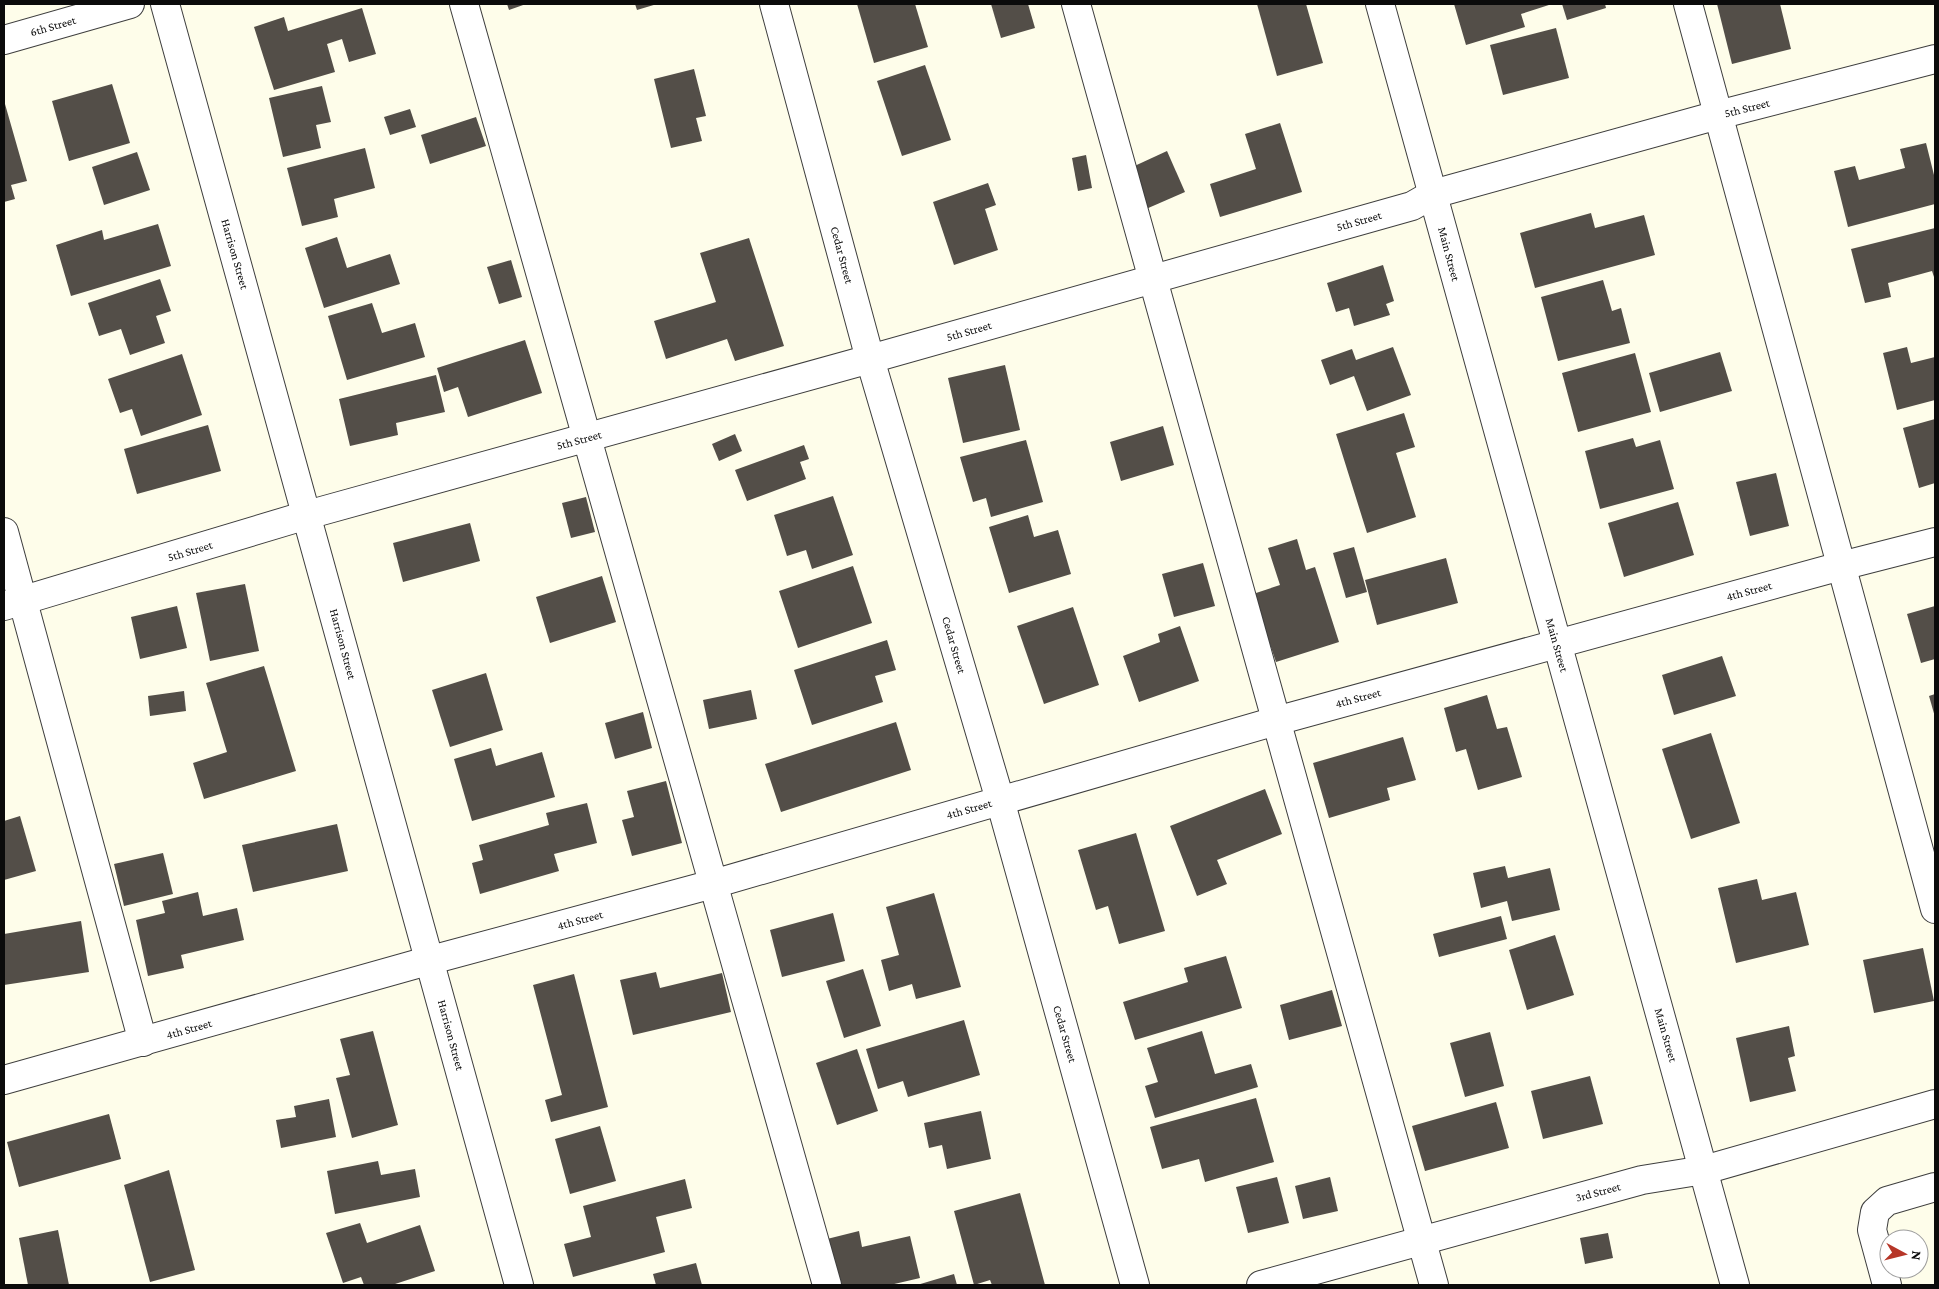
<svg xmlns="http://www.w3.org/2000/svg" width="1939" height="1289" font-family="'Crimson Pro',serif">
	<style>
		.building { fill: #534e48 }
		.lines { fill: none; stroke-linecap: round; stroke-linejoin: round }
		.minor-casing { stroke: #3e3e3e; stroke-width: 30 }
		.minor { stroke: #fff; stroke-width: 28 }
		.labels { text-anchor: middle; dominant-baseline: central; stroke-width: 5; stroke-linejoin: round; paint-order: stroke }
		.street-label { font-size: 12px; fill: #0b0b0b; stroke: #fff }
	</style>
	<rect width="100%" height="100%" fill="#fefdea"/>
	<g class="building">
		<path d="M507,4H526L509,10Z"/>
		<path d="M635,4H657L637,10Z"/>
		<path d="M857,4H915L928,47L874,63Z"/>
		<path d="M991,4H1028L1035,28L1001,38Z"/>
		<path d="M1257,4H1306L1323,63L1277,76Z"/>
		<path d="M1454,4H1552L1521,14L1525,27L1466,45Z"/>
		<path d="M1562,4H1605L1606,8L1567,20Z"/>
		<path d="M1717,4H1780L1791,49L1732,64Z"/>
		<path d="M362,8L376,54L349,62L342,39L327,44L335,72L274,90L254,27L284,17L288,31Z"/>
		<path d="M1556,28L1569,78L1503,95L1490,45Z"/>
		<path d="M925,65L951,140L902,156L877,81Z"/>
		<path d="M694,69L706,116L696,118L702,141L671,148L654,79Z"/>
		<path d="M112,84L130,143L69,161L52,101Z"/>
		<path d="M322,86L331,122L316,125L321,148L283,157L269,98Z"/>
		<path d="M4,104H5L27,181L11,185L15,199L4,202Z"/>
		<path d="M410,109L416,127L390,135L384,117Z"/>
		<path d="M476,117L486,146L430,164L421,135Z"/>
		<path d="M1280,123L1302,192L1220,217L1210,184L1256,169L1245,134Z"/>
		<path d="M1926,143L1935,179V204L1848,227L1834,171L1855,166L1859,180L1905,168L1900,149Z"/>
		<path d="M365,148L375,188L334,199L338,217L302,226L287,168Z"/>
		<path d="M1167,151L1185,192L1146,209L1128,169Z"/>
		<path d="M137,152L150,190L104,205L92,167Z"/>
		<path d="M1086,155L1092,188L1078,191L1072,158Z"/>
		<path d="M988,183L996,205L985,209L998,250L954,265L933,202Z"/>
		<path d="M1591,213L1595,228L1644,215L1655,255L1535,288L1520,233Z"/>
		<path d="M158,224L171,266L71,296L56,245L102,230L104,240Z"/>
		<path d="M1935,228V280L1932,271L1888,283L1891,297L1865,303L1851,249Z"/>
		<path d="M337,237L347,268L390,254L400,284L324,308L305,248Z"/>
		<path d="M749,238L784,346L735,361L727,339L666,359L654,321L716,302L700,253Z"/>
		<path d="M511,260L522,297L499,304L487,267Z"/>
		<path d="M1383,265L1394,301L1386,304L1390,315L1354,326L1349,308L1336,312L1327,283Z"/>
		<path d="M160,279L171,311L156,316L165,343L130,355L121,329L99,336L88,303Z"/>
		<path d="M1603,280L1612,311L1621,308L1630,343L1558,361L1541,297Z"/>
		<path d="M372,303L382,333L415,323L425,357L347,380L328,316Z"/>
		<path d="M525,340L542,393L468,417L458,387L444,392L437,368Z"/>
		<path d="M1393,347L1411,395L1367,411L1354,376L1330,385L1321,360L1352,349L1356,360Z"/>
		<path d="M1907,347L1911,363L1935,357V400L1897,410L1883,353Z"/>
		<path d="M1720,352L1732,391L1660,412L1649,373Z"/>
		<path d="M1635,353L1651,412L1578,432L1562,373Z"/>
		<path d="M182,354L202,415L141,436L132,409L120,413L108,379Z"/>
		<path d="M1005,365L1020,430L963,443L948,378Z"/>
		<path d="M436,375L445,412L396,423L398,435L350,446L339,399Z"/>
		<path d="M1404,413L1415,447L1396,453L1416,517L1367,533L1336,434Z"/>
		<path d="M1935,419V483L1919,488L1903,428Z"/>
		<path d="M208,425L221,471L137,494L124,449Z"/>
		<path d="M1163,426L1174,465L1121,481L1110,442Z"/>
		<path d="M735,434L742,451L719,461L712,444Z"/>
		<path d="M1633,438L1636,447L1660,440L1674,489L1600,509L1585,451Z"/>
		<path d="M1026,440L1043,502L991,517L986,498L973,502L960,457Z"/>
		<path d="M804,445L809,459L800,462L806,479L747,501L735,470Z"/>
		<path d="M1776,473L1789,526L1750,536L1736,482Z"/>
		<path d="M833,496L853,555L812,569L806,550L787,556L774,515Z"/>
		<path d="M586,497L595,532L571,538L562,503Z"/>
		<path d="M1678,502L1694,555L1624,577L1608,523Z"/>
		<path d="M1028,515L1034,537L1058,530L1071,574L1009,593L989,527Z"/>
		<path d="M470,523L480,561L403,582L393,543Z"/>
		<path d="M1297,539L1306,570L1315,567L1339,642L1276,662L1253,594L1280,585L1268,548Z"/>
		<path d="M1354,547L1367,592L1346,598L1333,553Z"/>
		<path d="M1446,558L1458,603L1377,625L1365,580Z"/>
		<path d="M1203,563L1215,606L1174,617L1162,574Z"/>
		<path d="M853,566L872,623L798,648L779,591Z"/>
		<path d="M602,576L616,622L550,643L536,597Z"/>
		<path d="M245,584L259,651L210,661L196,593Z"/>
		<path d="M177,606L187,648L140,659L131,617Z"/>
		<path d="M1935,606V659L1921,663L1907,614Z"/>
		<path d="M1073,607L1099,685L1044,704L1017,626Z"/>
		<path d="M1180,626L1199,681L1139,702L1123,656L1160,642L1158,634Z"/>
		<path d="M887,640L896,670L875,676L883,702L812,725L794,670Z"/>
		<path d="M1722,656L1736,696L1674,715L1662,675Z"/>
		<path d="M264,666L296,771L204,799L193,763L227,752L206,683Z"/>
		<path d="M486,673L503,730L450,747L432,690Z"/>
		<path d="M751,690L757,719L709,729L703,700Z"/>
		<path d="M184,691L186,711L150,716L148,696Z"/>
		<path d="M1935,694V717L1929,696Z"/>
		<path d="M1487,695L1497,729L1507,727L1522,777L1478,790L1466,749L1456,752L1444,708Z"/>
		<path d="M643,712L652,748L615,759L605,723Z"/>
		<path d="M896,722L911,770L781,812L765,764Z"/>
		<path d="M1711,733L1740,823L1691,839L1662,749Z"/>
		<path d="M1403,737L1416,780L1387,788L1390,800L1329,818L1313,763Z"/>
		<path d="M491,748L496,766L542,752L555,797L472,821L454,759Z"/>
		<path d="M666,781L682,843L632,856L622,820L634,817L627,791Z"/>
		<path d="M1265,789L1282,834L1217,860L1227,884L1197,896L1170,826Z"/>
		<path d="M587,803L597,843L554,854L559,871L480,894L472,863L483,860L479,845L549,825L546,813Z"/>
		<path d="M20,816L36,871L4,880V821Z"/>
		<path d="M337,824L348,871L253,892L242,845Z"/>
		<path d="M1136,833L1165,931L1119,944L1108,906L1096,910L1078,850Z"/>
		<path d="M163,853L173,894L124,906L114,864Z"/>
		<path d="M1505,866L1508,878L1550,868L1560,910L1512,921L1507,901L1481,908L1473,873Z"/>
		<path d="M1757,879L1762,900L1796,892L1809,945L1736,963L1718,888Z"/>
		<path d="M198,892L203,916L237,908L244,940L181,955L184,968L148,976L136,920L165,913L162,901Z"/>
		<path d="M934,893L961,987L916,999L912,984L889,991L881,960L899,955L886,907Z"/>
		<path d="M833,913L845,961L782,977L770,930Z"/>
		<path d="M1501,916L1507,939L1439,957L1433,934Z"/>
		<path d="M81,921L89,972L4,985V934Z"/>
		<path d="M1555,935L1574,995L1527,1010L1509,950Z"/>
		<path d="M1923,948L1934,1001L1874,1013L1863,960Z"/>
		<path d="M1226,956L1242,1008L1135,1040L1123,1002L1188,982L1184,968Z"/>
		<path d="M863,969L881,1026L844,1038L826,981Z"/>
		<path d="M656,972L660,988L722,973L731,1012L633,1035L620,980Z"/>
		<path d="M574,974L608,1107L551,1122L545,1100L562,1095L533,985Z"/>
		<path d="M1332,990L1342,1026L1289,1040L1280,1005Z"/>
		<path d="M964,1020L980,1075L908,1097L903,1081L878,1089L866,1049Z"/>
		<path d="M1789,1026L1795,1056L1788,1058L1796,1091L1750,1102L1736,1038Z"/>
		<path d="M373,1031L398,1125L352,1138L336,1078L350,1075L340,1039Z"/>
		<path d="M1202,1031L1215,1074L1251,1064L1258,1087L1155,1118L1145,1086L1158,1082L1147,1048Z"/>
		<path d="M1490,1032L1504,1086L1465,1097L1450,1043Z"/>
		<path d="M857,1049L878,1111L837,1125L816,1063Z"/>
		<path d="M1590,1076L1603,1124L1543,1139L1531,1091Z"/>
		<path d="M1256,1098L1274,1162L1205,1182L1199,1159L1162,1169L1150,1127Z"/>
		<path d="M329,1099L336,1137L281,1148L276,1120L296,1117L294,1106Z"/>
		<path d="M1496,1102L1509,1148L1425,1171L1412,1126Z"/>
		<path d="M981,1111L991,1159L947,1169L942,1145L929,1148L924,1123Z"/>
		<path d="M109,1114L121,1159L19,1187L7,1142Z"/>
		<path d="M600,1126L616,1181L570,1194L555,1139Z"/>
		<path d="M378,1161L381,1175L415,1169L420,1197L335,1214L327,1171Z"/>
		<path d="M169,1170L195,1270L150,1282L124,1185Z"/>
		<path d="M1277,1177L1289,1223L1248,1233L1236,1187Z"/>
		<path d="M1330,1177L1338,1211L1303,1219L1295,1186Z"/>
		<path d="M685,1179L692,1208L656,1217L665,1252L573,1277L564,1244L591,1237L583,1206Z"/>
		<path d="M1020,1193L1045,1285H992L990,1280L974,1285L954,1211Z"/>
		<path d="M360,1223L367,1243L420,1225L435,1271L392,1285H364L361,1277L343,1283L326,1233Z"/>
		<path d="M58,1230L69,1285H28L19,1238Z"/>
		<path d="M859,1231L862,1247L910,1236L920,1278L890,1285H838L827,1239Z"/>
		<path d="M1608,1233L1613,1258L1585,1264L1580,1238Z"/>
		<path d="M696,1263L702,1285H656L653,1274Z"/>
		<path d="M954,1274L957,1285H917Z"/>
	</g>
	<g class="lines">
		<g class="minor-casing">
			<g id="minor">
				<path d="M165,4L519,1285"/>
				<path d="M464,4L827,1285"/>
				<path d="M774,4L870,359L1000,800L1135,1285"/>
				<path d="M1076,4L1434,1285"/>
				<path d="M1380,4L1735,1285"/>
				<path d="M1688,4L1935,909"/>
				<path d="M4,40L130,4"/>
				<path d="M4,532L143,1042"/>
				<path d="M4,606L307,515L870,359L1412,206L1433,194L1718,115L1935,59"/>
				<path d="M4,1080L431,960L713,884L1276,721L1841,566L1935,542"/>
				<path d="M1261,1285L1642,1180L1704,1170L1935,1104"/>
				<path d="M1887,1285L1872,1230L1875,1212L1887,1201L1935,1187"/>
			</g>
		</g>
		<use href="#minor" class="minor"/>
	</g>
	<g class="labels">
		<g class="street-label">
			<text transform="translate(53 26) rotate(-16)">6th Street</text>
			<text transform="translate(1747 108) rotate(-14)">5th Street</text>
			<text transform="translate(1359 221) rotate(-16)">5th Street</text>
			<text transform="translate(235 254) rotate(74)">Harrison Street</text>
			<text transform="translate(1449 254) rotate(75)">Main Street</text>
			<text transform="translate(842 255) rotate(75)">Cedar Street</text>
			<text transform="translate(969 331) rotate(-16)">5th Street</text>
			<text transform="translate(579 440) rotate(-15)">5th Street</text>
			<text transform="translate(190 551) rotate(-17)">5th Street</text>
			<text transform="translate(1749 591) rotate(-15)">4th Street</text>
			<text transform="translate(343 644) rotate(75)">Harrison Street</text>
			<text transform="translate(954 645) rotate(74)">Cedar Street</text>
			<text transform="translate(1557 645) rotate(74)">Main Street</text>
			<text transform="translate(1358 698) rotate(-15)">4th Street</text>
			<text transform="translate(969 809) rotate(-16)">4th Street</text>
			<text transform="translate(580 920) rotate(-15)">4th Street</text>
			<text transform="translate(189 1029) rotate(-16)">4th Street</text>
			<text transform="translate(1065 1034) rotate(74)">Cedar Street</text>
			<text transform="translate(451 1035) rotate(75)">Harrison Street</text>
			<text transform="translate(1666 1035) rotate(74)">Main Street</text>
			<text transform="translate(1598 1192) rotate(-15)">3rd Street</text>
		</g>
	</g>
	<rect width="1939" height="1289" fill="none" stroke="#0b0b0b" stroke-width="10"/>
	<g transform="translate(1904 1254) rotate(97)"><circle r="24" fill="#ffffff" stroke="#9d9d9d"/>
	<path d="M0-4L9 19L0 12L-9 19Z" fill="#b63628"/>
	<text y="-8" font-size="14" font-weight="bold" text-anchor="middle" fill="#0b0b0b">N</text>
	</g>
</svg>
